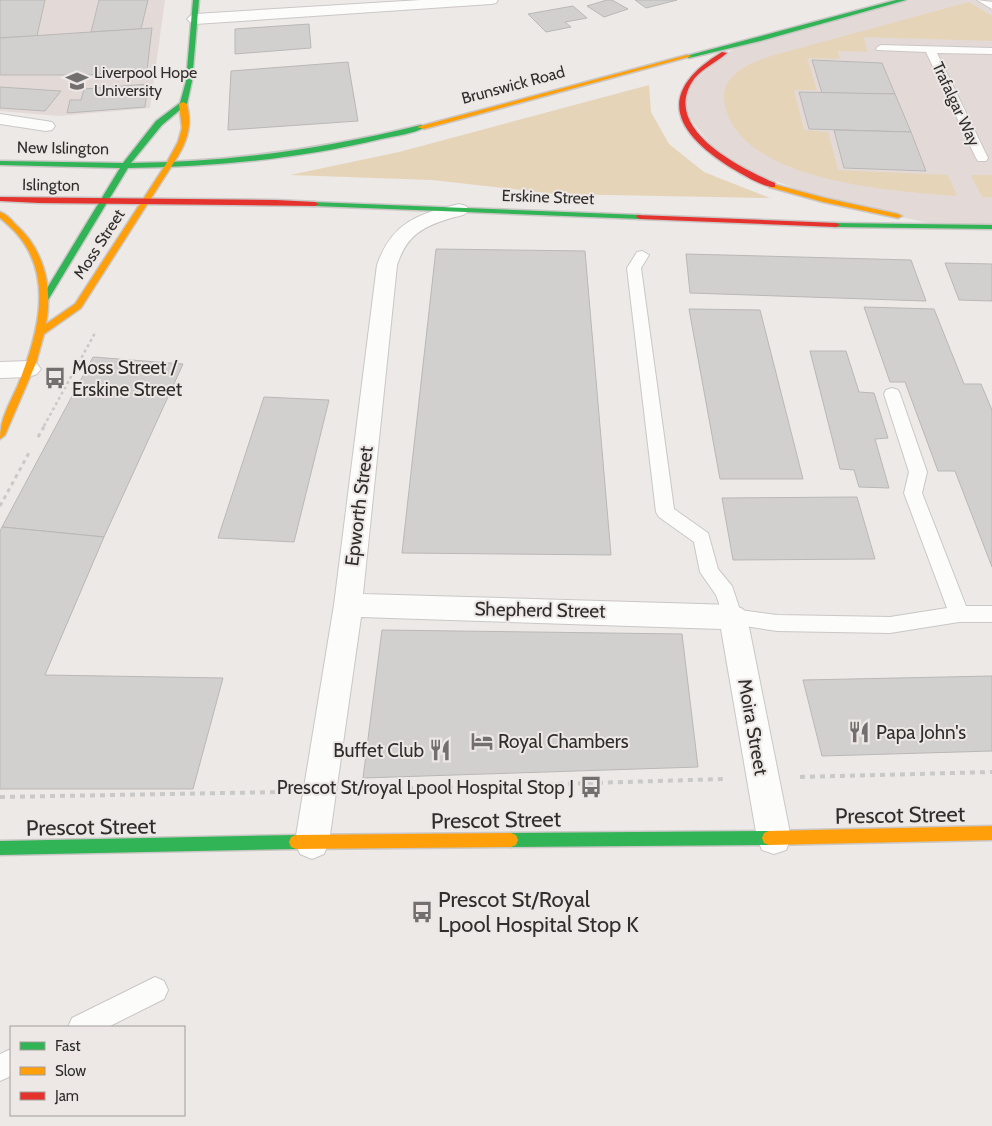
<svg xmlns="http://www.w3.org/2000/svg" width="992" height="1126" font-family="Cabin,sans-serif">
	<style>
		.built { fill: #e3dad7 }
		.green { fill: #e6d4b8 }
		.building { fill: #d2d0ce; stroke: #b9b8b6 }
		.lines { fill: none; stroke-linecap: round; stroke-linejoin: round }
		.lane-casing { stroke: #cac7c6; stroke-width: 2 }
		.street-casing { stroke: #cac7c6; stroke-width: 2 }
		.fast-casing { stroke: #cac7c6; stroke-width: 3 }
		.slow-casing { stroke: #cac7c6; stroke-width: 3 }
		.jam-casing { stroke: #cac7c6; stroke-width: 3 }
		.path-far2 { stroke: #c9c9c8; stroke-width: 2.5; stroke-dasharray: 3 3; stroke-linecap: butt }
		.path-far1 { stroke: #c9c9c8; stroke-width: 3; stroke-dasharray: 4 4; stroke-linecap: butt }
		.path { stroke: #c9c9c8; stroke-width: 4; stroke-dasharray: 5 5; stroke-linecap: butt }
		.lane { fill: #fcfcfb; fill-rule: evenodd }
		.street { fill: #fcfcfb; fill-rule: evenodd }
		.fast { fill: #30b455; fill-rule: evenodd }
		.slow { fill: #ff9f0a; fill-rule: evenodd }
		.jam { fill: #e5322d; fill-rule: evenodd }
		.labels { text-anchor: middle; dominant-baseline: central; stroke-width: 4; stroke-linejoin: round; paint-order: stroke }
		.far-poi-label { font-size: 16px; fill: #302e2d; stroke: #ede8e6; text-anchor: start }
		.far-street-label { font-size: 16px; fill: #302e2d; stroke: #ede8e6 }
		.poi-label { font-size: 19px; fill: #302e2d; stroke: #ede8e6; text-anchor: start }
		.street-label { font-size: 19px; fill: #302e2d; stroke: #ede8e6 }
		.near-street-label { font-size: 22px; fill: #302e2d; stroke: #ede8e6 }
		.near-poi-label { font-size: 22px; fill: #302e2d; stroke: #ede8e6; text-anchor: start }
	</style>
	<rect width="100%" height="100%" fill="#ece9e7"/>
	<g class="built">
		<path d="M0,0H165L150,108L59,116L0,111Z"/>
		<path d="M903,0H992V227L938,225L827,201L723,160L683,110L684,89L739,44Z"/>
	</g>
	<g class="green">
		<path d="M969,2L992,16V41L864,37L867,52L838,51L840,59L807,58L817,90H794L804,130L828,132L838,170L948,175L957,196C894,191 733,182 724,99C721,72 758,60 778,54Z"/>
		<path d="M649,85L651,112L669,144L704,172L770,198L556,194L432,180L290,175L399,152Z"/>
		<path d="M971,175H992V197H982Z"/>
	</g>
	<g class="building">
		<path d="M0,0H45L37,36L0,38Z"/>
		<path d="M99,0H148L141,29L91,32Z"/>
		<path d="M607,0H612L628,9L604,17L587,6Z"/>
		<path d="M635,0H677L646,8Z"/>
		<path d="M573,6L587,18L565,22L571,27L546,32L528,14Z"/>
		<path d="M309,24L311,48L235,54V29Z"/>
		<path d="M152,28L147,70L89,75H0V38Z"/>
		<path d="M812,60L882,63L895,94L822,93Z"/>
		<path d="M348,62L358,121L228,130L231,71Z"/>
		<path d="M148,84L145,107L67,113L70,100H81L84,89Z"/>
		<path d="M0,87L61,91L45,111L0,108Z"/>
		<path d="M799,92L895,94L911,132L809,129Z"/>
		<path d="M834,130L911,132L926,171L844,168Z"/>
		<path d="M436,249L585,251L611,555L402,553Z"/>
		<path d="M686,254L911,260L926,301L690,293Z"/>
		<path d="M945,263L992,264V301L959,300Z"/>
		<path d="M864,307L934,309L964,384H981L992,410V567L955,471H938L905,382H890Z"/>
		<path d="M689,309L760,310L803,479H720Z"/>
		<path d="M810,351H846L859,392L874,393L888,438L875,439L889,488L859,487L854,470L840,469Z"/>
		<path d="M93,357L183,364L104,537L2,527Z"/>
		<path d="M264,397L329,400L294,542L218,538Z"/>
		<path d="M857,497L875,559L733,560L722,498Z"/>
		<path d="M2,527L104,537L45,675L223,678L193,789H0V531Z"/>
		<path d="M382,630L682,634L698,767L363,778Z"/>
		<path d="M992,676V751L822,756L803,680Z"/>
	</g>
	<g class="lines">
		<g class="lane-casing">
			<g id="lane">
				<path d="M977,0L992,2V9Z"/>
				<path d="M881,45L992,48V54L937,53L988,158L986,161H978L976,158L926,52L877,50L876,48Z"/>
				<path d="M642,251L649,255L641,268L674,509L708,533L718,569L732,586L740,610L777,615L890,617L947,608L904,493L909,472L884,394L886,390L892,388L898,390L900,394L927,472L922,493L966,606H992V622H959L890,633L777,631L726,623L716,595L700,572L694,542L659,517L656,512L627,268L637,252Z"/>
				<path d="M155,977L164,981L168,990L164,999L108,1027H68L72,1018Z"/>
				<path d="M11,1049V1076L0,1081V1054Z"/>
			</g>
		</g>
		<g class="street-casing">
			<g id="street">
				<path d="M421,0H498L496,3L491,4L195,24L190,22L187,19L190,16L195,14Z"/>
				<path d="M0,114L46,121L52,122L55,126L52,130L46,131L0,124Z"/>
				<path d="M459,204L466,206L469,210C465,216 458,216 451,218C422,227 407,235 397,265L363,594L733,605L743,609L747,617L791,838L786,850L774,854L762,850L757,838L721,629L361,617L329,842L324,854L312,859L300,854L295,842L334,605L377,265C392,222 418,214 459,204Z"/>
				<path d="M29,361L37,364L41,369L37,374L29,377L0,378V362Z"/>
			</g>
		</g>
		<g class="fast-casing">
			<g id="fast">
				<path d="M193,0H199L192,81L187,104L162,125L131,163C231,162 324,149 421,125L425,127C414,134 394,136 381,139C298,159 214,167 128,168L48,300L44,303L41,302L40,300L120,168L0,165V161L123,163L156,121L180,103L186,81Z"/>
				<path d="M896,0H906L760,41L689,58L686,56Z"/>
				<path d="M312,202L640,215L644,217L640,219L315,206H312Z"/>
				<path d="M833,223L992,225V229L836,227H833Z"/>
				<path d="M769,831L774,833L776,838L774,843L769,845L511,847L506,845L504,840L506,835L511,833Z"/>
				<path d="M296,835L301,837L303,842L301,847L296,849L0,855V841Z"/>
			</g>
		</g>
		<g class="slow-casing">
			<g id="slow">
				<path d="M687,55L692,56L424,129L417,127Z"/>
				<path d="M183,102L187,104C192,124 188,139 178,156L81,308L44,334L36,363L5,435L0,439C0,419 10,403 18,385C37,337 55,278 17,234C12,228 6,223 0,218V212C6,214 11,219 15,224C44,249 53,287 46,324L75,304L166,164L178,142L182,128L179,104Z"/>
				<path d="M769,183L825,198L898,214L902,216L898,218L823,202L769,187Z"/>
				<path d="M992,826V840L769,845L764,843L762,838L764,833L769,831Z"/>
				<path d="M511,833L516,835L518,840L516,845L511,847L296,849L291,847L289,842L291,837L296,835Z"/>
			</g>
		</g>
		<g class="jam-casing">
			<g id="jam">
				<path d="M722,52L727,53C717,62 703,68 694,79C659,128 740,168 775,183V187C764,188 742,174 733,169C674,133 654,93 722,52Z"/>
				<path d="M0,197L276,200L315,202L319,204L315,206L39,203L0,201Z"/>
				<path d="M637,215L836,223L840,225L836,227L640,219L636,217Z"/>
			</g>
		</g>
		<path class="path-far2" d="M44,426L95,333"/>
		<g class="path-far1">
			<path d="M38,437L45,425"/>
			<path d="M0,506L30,451"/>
		</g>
		<g class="path">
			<path d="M800,777L992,772"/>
			<path d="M358,790L724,779"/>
			<path d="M0,797L282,792"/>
		</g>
		<use href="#lane" class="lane"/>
		<use href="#street" class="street"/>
		<use href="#fast" class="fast"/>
		<use href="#slow" class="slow"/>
		<use href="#jam" class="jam"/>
	</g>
	<defs>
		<g id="university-bare" transform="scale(1.725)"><path d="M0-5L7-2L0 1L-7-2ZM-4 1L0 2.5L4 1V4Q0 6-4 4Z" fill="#726f6e" stroke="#ede8e6" stroke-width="2.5" paint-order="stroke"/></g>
		<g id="bus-bare" transform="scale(1.725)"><path d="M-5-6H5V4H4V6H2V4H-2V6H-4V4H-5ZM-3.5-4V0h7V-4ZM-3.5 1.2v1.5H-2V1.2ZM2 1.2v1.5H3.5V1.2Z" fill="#726f6e" stroke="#ede8e6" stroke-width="2.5" paint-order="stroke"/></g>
		<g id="restaurant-bare" transform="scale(1.725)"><path d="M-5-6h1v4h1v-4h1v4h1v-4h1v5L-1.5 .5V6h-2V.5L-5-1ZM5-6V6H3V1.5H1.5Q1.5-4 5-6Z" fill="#726f6e" stroke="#ede8e6" stroke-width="2.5" paint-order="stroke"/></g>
		<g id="hotel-bare" transform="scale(1.725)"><path d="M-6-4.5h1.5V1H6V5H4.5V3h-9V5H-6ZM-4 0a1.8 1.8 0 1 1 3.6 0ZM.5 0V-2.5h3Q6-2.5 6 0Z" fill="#726f6e" stroke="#ede8e6" stroke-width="2.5" paint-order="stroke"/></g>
	</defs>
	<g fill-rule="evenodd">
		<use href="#university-bare" x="77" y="81"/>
		<use href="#bus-bare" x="55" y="378"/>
		<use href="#restaurant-bare" x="859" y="732"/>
		<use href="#hotel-bare" x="482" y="741"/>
		<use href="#restaurant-bare" x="440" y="750"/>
		<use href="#bus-bare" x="591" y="787"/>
		<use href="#bus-bare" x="422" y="912"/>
	</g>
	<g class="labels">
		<g class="far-poi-label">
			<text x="94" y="72">Liverpool Hope<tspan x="94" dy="18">University</tspan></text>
		</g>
		<g class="far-street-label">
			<text transform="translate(513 85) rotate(-15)">Brunswick Road</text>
			<text transform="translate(956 104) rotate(65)">Trafalgar Way</text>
			<text transform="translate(63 148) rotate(1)">New Islington</text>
			<text transform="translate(51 185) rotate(1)">Islington</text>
			<text transform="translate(548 197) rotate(2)">Erskine Street</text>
			<text transform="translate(99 244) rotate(-57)">Moss Street</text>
		</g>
		<g class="poi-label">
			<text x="72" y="367">Moss Street /<tspan x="72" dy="22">Erskine Street</tspan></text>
			<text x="876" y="732">Papa John's</text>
			<text x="498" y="741">Royal Chambers</text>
			<text x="424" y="750" text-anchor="end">Buffet Club</text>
			<text x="574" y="787" text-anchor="end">Prescot St/royal Lpool Hospital Stop J</text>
		</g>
		<g class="street-label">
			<text transform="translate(359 506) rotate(-83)">Epworth Street</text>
			<text transform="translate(540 610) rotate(1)">Shepherd Street</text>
			<text transform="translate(753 727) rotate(80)">Moira Street</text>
		</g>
		<g class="near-street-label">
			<text transform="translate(900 815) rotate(-1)">Prescot Street</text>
			<text transform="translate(496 820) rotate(-1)">Prescot Street</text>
			<text transform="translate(91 827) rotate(-1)">Prescot Street</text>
		</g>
		<g class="near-poi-label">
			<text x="438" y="899">Prescot St/Royal<tspan x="438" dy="25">Lpool Hospital Stop K</tspan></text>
		</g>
	</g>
	<rect x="10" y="1026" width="175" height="90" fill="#ede8e6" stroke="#a19e9c"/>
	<rect x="20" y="1042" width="25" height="8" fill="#30b455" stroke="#a19e9c"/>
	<text x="55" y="1051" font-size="15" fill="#302e2d">Fast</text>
	<rect x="20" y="1067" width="25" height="8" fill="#ff9f0a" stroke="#a19e9c"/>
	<text x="55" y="1076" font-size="15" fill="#302e2d">Slow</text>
	<rect x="20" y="1092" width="25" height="8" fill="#e5322d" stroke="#a19e9c"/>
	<text x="55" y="1101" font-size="15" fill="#302e2d">Jam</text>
</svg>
